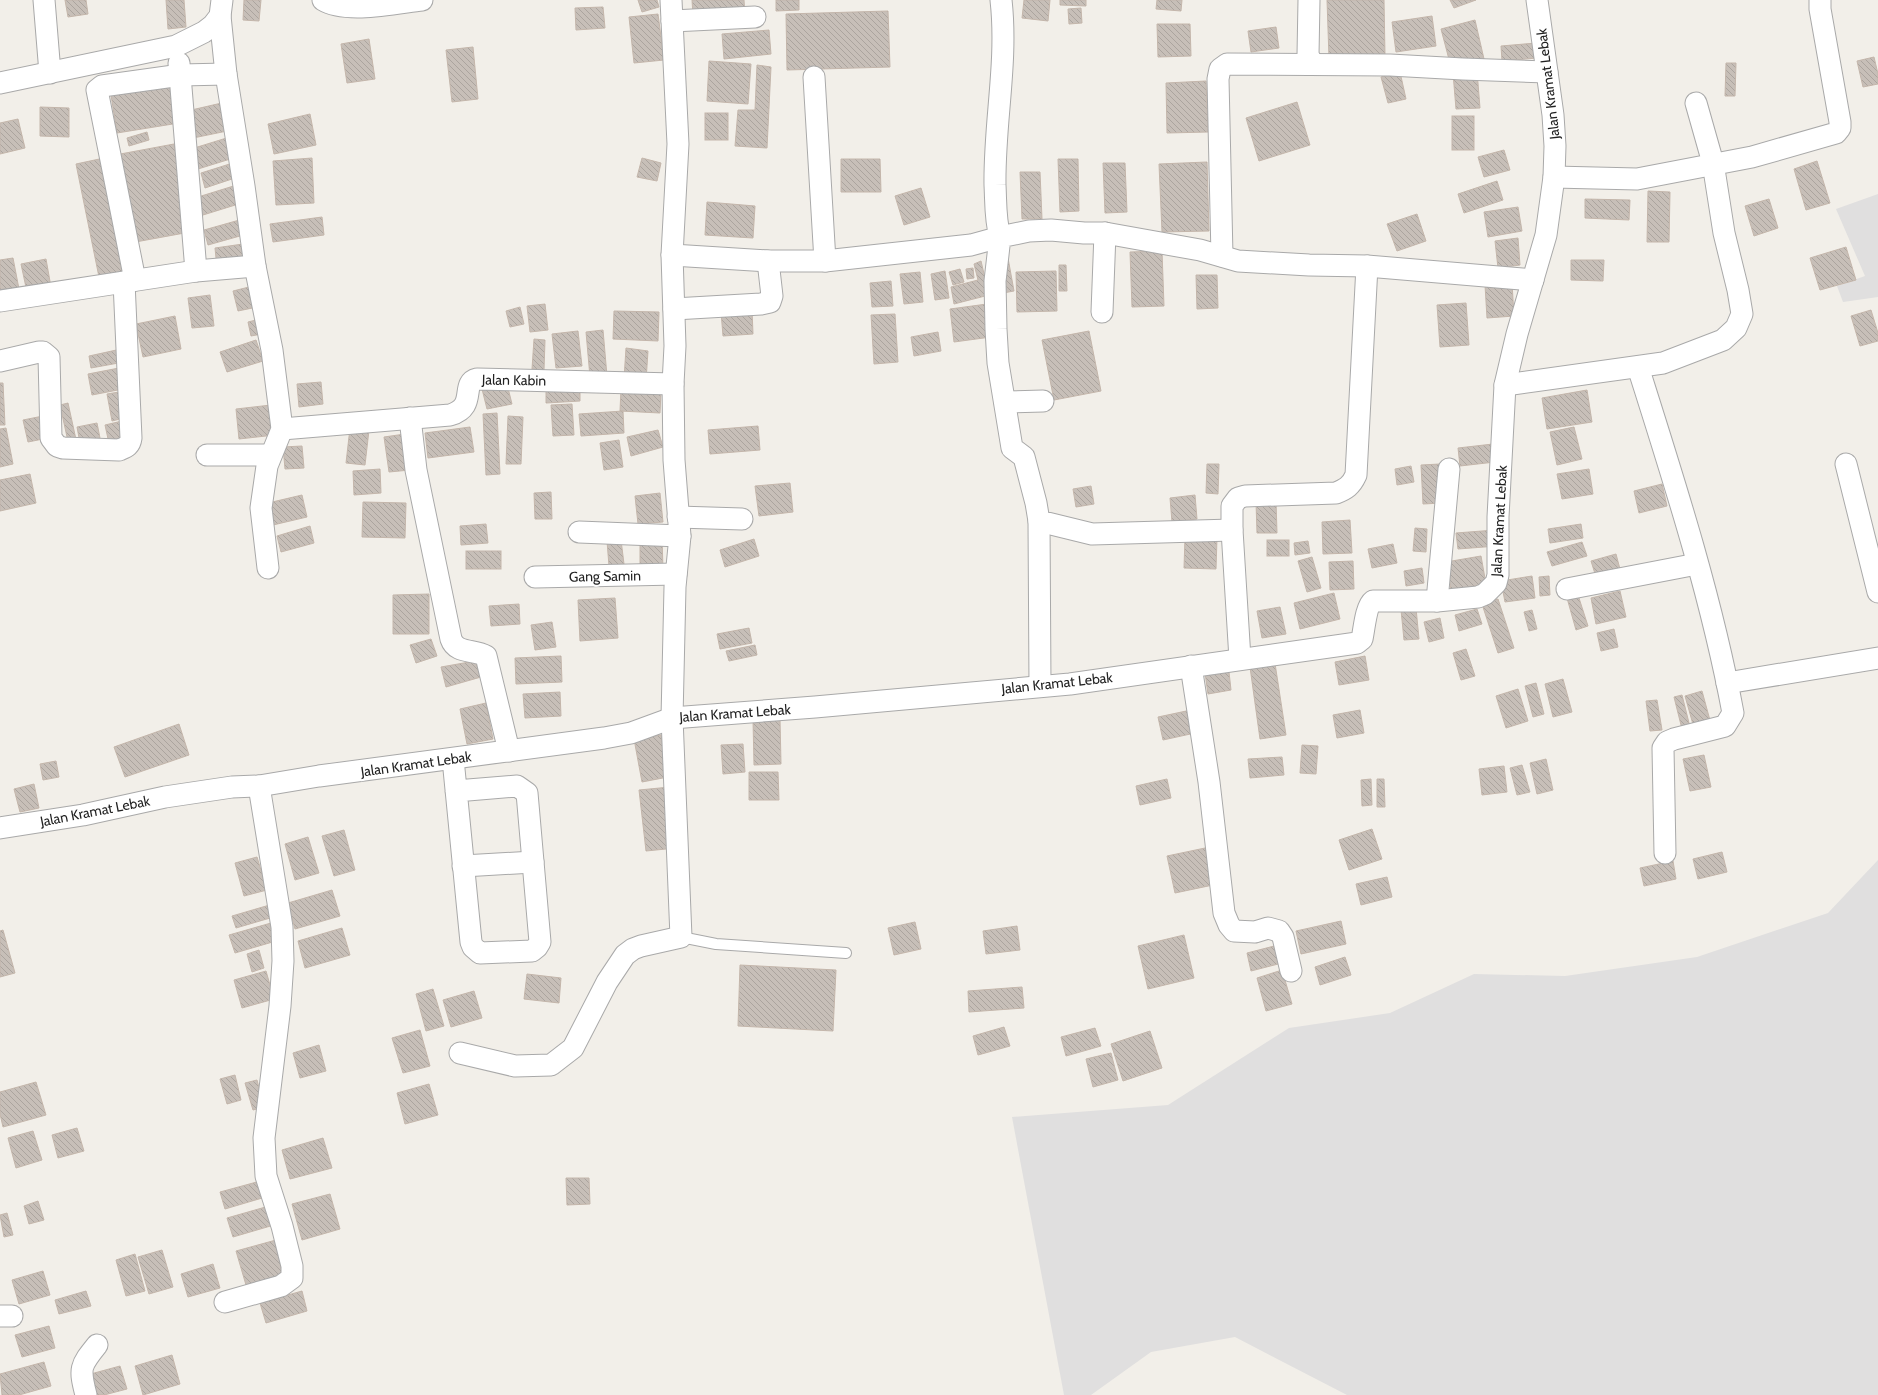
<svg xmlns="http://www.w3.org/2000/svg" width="1878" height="1395" font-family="Cabin,sans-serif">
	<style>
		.residential { fill: #e0dfdf }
		.building { fill: url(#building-back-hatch); stroke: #c4b6ab }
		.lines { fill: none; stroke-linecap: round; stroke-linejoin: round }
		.lane-casing { stroke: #a9a9a9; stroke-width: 12 }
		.street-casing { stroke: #a9a9a9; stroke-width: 23 }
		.lane { stroke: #fff; stroke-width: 10 }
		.street { stroke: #fff; stroke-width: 21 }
		.labels { text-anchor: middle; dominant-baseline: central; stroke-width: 4; stroke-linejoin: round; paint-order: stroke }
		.street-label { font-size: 14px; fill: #222; stroke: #fff }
	</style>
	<defs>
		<pattern id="building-back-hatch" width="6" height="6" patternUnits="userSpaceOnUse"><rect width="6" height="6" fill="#c7bfb8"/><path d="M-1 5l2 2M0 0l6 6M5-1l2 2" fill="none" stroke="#aba49e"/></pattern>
	</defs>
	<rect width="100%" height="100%" fill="#f2efe9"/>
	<g class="residential">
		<path d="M1878,194V297L1843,302L1837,286L1865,276L1836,209Z"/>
		<path d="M1878,860V1395H1347L1235,1337L1151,1352L1091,1395H1064L1012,1117L1168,1105L1289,1028L1390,1013L1474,974L1565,976L1697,957L1828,913Z"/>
	</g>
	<g class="building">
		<path d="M65,0H86L88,14L68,17Z"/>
		<path d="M166,0H184L186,27L168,29Z"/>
		<path d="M244,0H261L259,21L243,20Z"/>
		<path d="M638,0H657L659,7L642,12Z"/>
		<path d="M692,0H744L745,15L693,16Z"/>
		<path d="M776,0H799V10L776,11Z"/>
		<path d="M1024,0H1050L1048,21L1022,18Z"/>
		<path d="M1060,0H1086V6L1060,5Z"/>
		<path d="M1157,0H1182L1181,11L1156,9Z"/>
		<path d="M1327,0H1384L1385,56L1329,58Z"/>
		<path d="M1450,0H1476L1454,8Z"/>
		<path d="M603,7L605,28L576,30L575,8Z"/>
		<path d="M1081,8L1082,23L1069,24L1068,9Z"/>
		<path d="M888,11L890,67L787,70L786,14Z"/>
		<path d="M658,14L664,60L634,63L629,17Z"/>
		<path d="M1432,16L1436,46L1396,52L1392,22Z"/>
		<path d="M1475,20L1484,59L1451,67L1441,29Z"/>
		<path d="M1157,24H1190L1191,56L1158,57Z"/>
		<path d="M1276,27L1279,48L1251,52L1248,31Z"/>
		<path d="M769,30L771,54L724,59L722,34Z"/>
		<path d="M369,39L375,79L347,83L341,44Z"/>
		<path d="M1536,43L1537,58L1502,61L1501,46Z"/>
		<path d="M473,47L478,99L452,102L446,50Z"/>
		<path d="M1874,57L1878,74V84L1863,87L1857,61Z"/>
		<path d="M709,61L751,64L748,104L707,101Z"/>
		<path d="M1726,63H1736L1735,96H1725Z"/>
		<path d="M757,65L771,67L767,148L735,146L738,110H755Z"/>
		<path d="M1477,71L1480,108L1456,109L1453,73Z"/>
		<path d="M1400,72L1406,99L1388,103L1381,77Z"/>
		<path d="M1206,81L1208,132L1167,133L1166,83Z"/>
		<path d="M173,85L179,123L117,133L111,95Z"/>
		<path d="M226,102L232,130L193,138L187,111Z"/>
		<path d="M1297,102L1310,145L1259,161L1246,118Z"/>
		<path d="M40,107L69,108V137L40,136Z"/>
		<rect x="705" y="113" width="23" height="27"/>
		<path d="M310,114L316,145L274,154L268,124Z"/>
		<rect x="1452" y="116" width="22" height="34"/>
		<path d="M18,119L25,148L0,154V123Z"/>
		<path d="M147,132L149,140L129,146L127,138Z"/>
		<path d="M233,136L240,156L198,169L191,149Z"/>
		<path d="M174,144L190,232L130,243L115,155Z"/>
		<path d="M1504,150L1510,170L1484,177L1478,157Z"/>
		<path d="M104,158L127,271L99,277L76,164Z"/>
		<path d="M312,158L314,203L276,205L273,161Z"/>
		<path d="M642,158L661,163L657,181L637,177Z"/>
		<path d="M841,159H880L881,192H841Z"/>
		<path d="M1058,159H1078L1079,211L1060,212Z"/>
		<path d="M1817,161L1830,203L1806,210L1794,169Z"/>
		<path d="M236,162L241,176L205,188L201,173Z"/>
		<path d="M1207,162L1209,231L1162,232L1159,164Z"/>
		<path d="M1103,163H1125L1127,212L1105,213Z"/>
		<path d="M1020,172H1040L1042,219H1022Z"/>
		<path d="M1497,181L1503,200L1464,213L1458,194Z"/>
		<path d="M240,184L245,202L203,215L198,197Z"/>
		<path d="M921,188L930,217L904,225L895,196Z"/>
		<path d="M1648,191L1670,192L1669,242H1647Z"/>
		<path d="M1585,199L1630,200L1629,220L1585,218Z"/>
		<path d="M1769,199L1778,228L1754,236L1745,206Z"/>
		<path d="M707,202L755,206L753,238L705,235Z"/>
		<path d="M1518,207L1522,231L1488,237L1484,212Z"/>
		<path d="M1417,214L1426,241L1397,251L1387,224Z"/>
		<path d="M322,217L324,235L273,242L270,224Z"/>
		<path d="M243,219L247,234L208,245L204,230Z"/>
		<path d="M1518,238L1520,265L1498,268L1495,241Z"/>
		<path d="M250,243L253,263L217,268L215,248Z"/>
		<path d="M1846,247L1856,280L1820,290L1810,258Z"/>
		<path d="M1162,251L1164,306L1132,307L1130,252Z"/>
		<path d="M13,258L19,289L0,293V260Z"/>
		<path d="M1008,258L1014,291L1003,293L998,260Z"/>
		<path d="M46,259L51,287L27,292L21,264Z"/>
		<path d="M1571,260H1604L1603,281L1571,280Z"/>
		<path d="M981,261L989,295L954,304L951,287L978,280L974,264Z"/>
		<path d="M1059,265H1066L1067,291H1059Z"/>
		<path d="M973,268L974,278L967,279L966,269Z"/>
		<path d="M960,269L964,282L953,285L949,272Z"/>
		<path d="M945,271L949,298L935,300L931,274Z"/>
		<path d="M1056,271L1057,311L1017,312L1016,272Z"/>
		<path d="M920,272L923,302L904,304L900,274Z"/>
		<path d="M1196,275H1217L1218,308L1197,309Z"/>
		<path d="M891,281L893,306L872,307L870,283Z"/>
		<path d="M1512,283L1514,316L1487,318L1485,285Z"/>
		<path d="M257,285L262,306L238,311L233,291Z"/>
		<path d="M210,295L214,326L192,328L188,298Z"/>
		<path d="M1466,303L1469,345L1440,347L1437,305Z"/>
		<path d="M545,304L548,330L530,332L527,306Z"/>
		<path d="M987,304L991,337L954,342L950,309Z"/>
		<path d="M520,307L524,324L510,327L506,311Z"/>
		<path d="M752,310L753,334L723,336L721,312Z"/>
		<path d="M1871,310L1878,333V341L1860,346L1851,316Z"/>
		<path d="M614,311L659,312L658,341L613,339Z"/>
		<path d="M895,314L898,362L874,364L871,315Z"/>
		<path d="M175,316L181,349L143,357L136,324Z"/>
		<path d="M264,318L267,333L251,336L248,322Z"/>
		<path d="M603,330L607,376L590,377L586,332Z"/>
		<path d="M578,331L582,366L556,368L552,334Z"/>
		<path d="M1089,331L1101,391L1054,400L1042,340Z"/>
		<path d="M938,332L941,351L914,356L911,337Z"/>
		<path d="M534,339L545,340L544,370L532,369Z"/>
		<path d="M256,340L263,361L227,372L220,352Z"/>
		<path d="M626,348L648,351L646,381L624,379Z"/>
		<path d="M121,349L124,362L91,368L89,356Z"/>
		<path d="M119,368L123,389L92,395L88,374Z"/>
		<path d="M321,382L323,404L299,407L297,384Z"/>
		<path d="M0,383H3L5,425H0Z"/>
		<path d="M507,384L512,404L487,409L482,389Z"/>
		<path d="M580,388V401L546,403V390Z"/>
		<path d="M621,389L661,391L660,413L620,411Z"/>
		<path d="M1587,390L1592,422L1547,429L1542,398Z"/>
		<path d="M119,392L124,418L112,421L107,394Z"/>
		<path d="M68,403L77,444L69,446L60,405Z"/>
		<path d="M572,404L574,435L553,436L551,405Z"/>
		<path d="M271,405L275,435L239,439L236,409Z"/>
		<path d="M623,411L624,433L581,436L579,414Z"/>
		<path d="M497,413L500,474L486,475L483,414Z"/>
		<path d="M43,416L48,438L28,442L23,420Z"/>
		<path d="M508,416L523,417L521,464H506Z"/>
		<path d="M122,421L127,445L110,448L105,425Z"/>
		<path d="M97,423L100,438L80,443L77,427Z"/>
		<path d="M758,426L760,450L710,454L708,430Z"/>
		<path d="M470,427L474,452L428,458L425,433Z"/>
		<path d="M1574,427L1582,459L1557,465L1550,432Z"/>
		<path d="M6,428L13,464L0,467V429Z"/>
		<path d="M350,428L369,430L365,465L346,463Z"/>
		<path d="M658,430L663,447L631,456L627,437Z"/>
		<path d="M405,434L410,470L389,472L384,437Z"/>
		<path d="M619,440L623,467L604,470L600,443Z"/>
		<path d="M1493,444L1495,462L1460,466L1458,448Z"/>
		<path d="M302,446L304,468L285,469L283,447Z"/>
		<path d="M1207,464H1219L1218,494L1206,493Z"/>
		<path d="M1440,464L1442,503L1423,504L1421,465Z"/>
		<path d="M1411,466L1414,482L1397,485L1395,469Z"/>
		<path d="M380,469L381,493L354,495L353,471Z"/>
		<path d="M1589,469L1593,494L1562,499L1557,474Z"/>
		<path d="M30,474L36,503L0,511V480Z"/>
		<path d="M790,483L793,512L759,516L755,486Z"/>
		<path d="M1662,484L1667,506L1639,513L1634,491Z"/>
		<path d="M1091,486L1094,504L1076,507L1073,489Z"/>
		<path d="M551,492L552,519H535L534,493Z"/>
		<path d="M660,493L663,522L638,524L635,496Z"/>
		<path d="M302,495L307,517L273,525L268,503Z"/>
		<path d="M1195,495L1197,519L1172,522L1170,498Z"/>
		<path d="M1276,501L1277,533H1257L1256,502Z"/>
		<path d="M363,502L406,503L405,538L362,537Z"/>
		<path d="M1350,520L1352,553L1323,554L1322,522Z"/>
		<path d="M486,524L488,543L461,545L460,526Z"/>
		<path d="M1581,524L1583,538L1550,543L1548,529Z"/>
		<path d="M310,526L314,543L281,552L277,536Z"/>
		<path d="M1415,528L1427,529L1426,552L1413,551Z"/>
		<path d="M1495,530L1497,546L1458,549L1456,533Z"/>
		<path d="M1185,537L1217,538L1216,569L1184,568Z"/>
		<path d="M640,538H662L663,569H640Z"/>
		<path d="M754,539L759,556L725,567L720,550Z"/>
		<path d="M621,540L624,564L609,566L607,541Z"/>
		<rect x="1267" y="540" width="22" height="16"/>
		<path d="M1308,541L1310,553L1295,555L1294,543Z"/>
		<path d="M1582,542L1587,556L1552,566L1547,552Z"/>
		<path d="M1393,544L1397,563L1372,568L1368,549Z"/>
		<rect x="466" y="551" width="35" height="18"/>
		<path d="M1616,554L1621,573L1597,580L1591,561Z"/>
		<path d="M1481,556L1486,584L1451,590L1446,562Z"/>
		<path d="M1312,557L1321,588L1307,592L1298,561Z"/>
		<path d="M1353,561L1354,589L1330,590L1329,562Z"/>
		<path d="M1422,568L1424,583L1406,586L1404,571Z"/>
		<path d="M1532,576L1535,598L1505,602L1501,581Z"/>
		<path d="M1549,576L1550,595L1540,596L1539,577Z"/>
		<path d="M1620,591L1626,617L1596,624L1591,598Z"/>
		<path d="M1334,593L1340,619L1300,629L1294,603Z"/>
		<path d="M429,594V634H393V595Z"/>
		<path d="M1578,595L1588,626L1576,630L1567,598Z"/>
		<path d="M615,598L618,638L580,641L578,600Z"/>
		<path d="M1498,599L1514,648L1498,653L1482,604Z"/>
		<path d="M519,604L520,624L491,626L489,606Z"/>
		<path d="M1280,607L1286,634L1262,638L1257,611Z"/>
		<path d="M1416,608L1419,639L1404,640L1401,610Z"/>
		<path d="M1477,609L1482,624L1459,631L1455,615Z"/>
		<path d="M1532,610L1537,629L1529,631L1524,612Z"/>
		<path d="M1440,618L1444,638L1429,642L1424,622Z"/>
		<path d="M552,622L556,647L535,650L531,625Z"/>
		<path d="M749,628L752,643L720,649L717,634Z"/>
		<path d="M1614,629L1618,647L1601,651L1597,633Z"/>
		<path d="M431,639L437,656L416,663L410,645Z"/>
		<path d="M755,645L757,655L729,661L726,651Z"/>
		<path d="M1466,649L1475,676L1461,680L1453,653Z"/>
		<path d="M561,656L562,682L516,684L515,658Z"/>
		<path d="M1365,656L1369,680L1339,685L1335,662Z"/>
		<path d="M1274,657L1286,735L1260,739L1249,660Z"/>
		<path d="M475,661L481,677L446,687L441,667Z"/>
		<path d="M1228,663L1231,690L1208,694L1204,666Z"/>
		<path d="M1563,679L1572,712L1553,717L1545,684Z"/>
		<path d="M1536,683L1544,714L1533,717L1525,686Z"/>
		<path d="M1518,689L1528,721L1506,728L1496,696Z"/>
		<path d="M1702,691L1711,724L1694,728L1685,696Z"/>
		<path d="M560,692L561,716L525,718L523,694Z"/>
		<path d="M1682,695L1690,727L1682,729L1674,697Z"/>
		<path d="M1657,700L1662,730L1650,731L1646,701Z"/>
		<path d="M486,703L493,739L467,744L460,709Z"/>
		<path d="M1191,710L1195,733L1163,740L1158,717Z"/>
		<path d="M1360,710L1364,733L1337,738L1333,715Z"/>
		<path d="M780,719L781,764L754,765L753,720Z"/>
		<path d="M179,724L189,755L125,777L114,747Z"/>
		<path d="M661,735L668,777L642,782L634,739Z"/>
		<path d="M743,744L745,772L723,774L721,745Z"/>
		<path d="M1302,745L1318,746L1316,774L1300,773Z"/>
		<path d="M1704,755L1711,787L1690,791L1683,759Z"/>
		<path d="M1282,757L1284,775L1250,778L1248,759Z"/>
		<path d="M1546,759L1553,790L1537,794L1530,763Z"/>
		<path d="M56,761L59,777L43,780L40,764Z"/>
		<path d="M1522,765L1530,792L1517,795L1510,768Z"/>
		<path d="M1504,766L1507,792L1482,795L1479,769Z"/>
		<path d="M749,772H778L779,800H749Z"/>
		<path d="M1167,779L1171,798L1140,805L1136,786Z"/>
		<path d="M1371,779L1372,805L1362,806L1361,780Z"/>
		<path d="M1377,779H1384L1385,807H1377Z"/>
		<path d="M34,784L39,808L20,812L14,789Z"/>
		<path d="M670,787L676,848L646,851L639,790Z"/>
		<path d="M1372,829L1382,859L1349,870L1339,840Z"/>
		<path d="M344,830L355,870L334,876L322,836Z"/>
		<path d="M308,837L319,873L295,880L285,844Z"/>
		<path d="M1205,848L1213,885L1175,893L1167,856Z"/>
		<path d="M1722,852L1727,872L1698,879L1693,859Z"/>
		<path d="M257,857L267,890L244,896L235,863Z"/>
		<path d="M1673,861L1676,879L1644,886L1640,868Z"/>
		<path d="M1387,877L1392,897L1361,905L1356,884Z"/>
		<path d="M332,890L340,916L295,929L288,903Z"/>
		<path d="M273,904L277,916L236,928L232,916Z"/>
		<path d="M1341,921L1346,944L1301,954L1296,931Z"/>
		<path d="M915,922L921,949L894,955L888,928Z"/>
		<path d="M271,923L276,941L235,953L229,935Z"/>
		<path d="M1017,926L1020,950L986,954L983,931Z"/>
		<path d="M342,928L350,955L305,968L298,941Z"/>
		<path d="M3,930L15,973L0,977V931Z"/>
		<path d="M1184,935L1194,978L1148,989L1138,946Z"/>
		<path d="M1282,944L1286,962L1251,971L1247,953Z"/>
		<path d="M259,950L264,968L252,972L247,954Z"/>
		<path d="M1345,957L1351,975L1320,985L1315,967Z"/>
		<path d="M740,965L836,970L833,1031L738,1026Z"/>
		<path d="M1282,970L1292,1004L1266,1011L1257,978Z"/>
		<path d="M266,971L274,999L242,1008L234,980Z"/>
		<path d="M527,974L561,978L559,1003L524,999Z"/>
		<path d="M1022,987L1024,1008L969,1012L968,991Z"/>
		<path d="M433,989L444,1026L426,1031L416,994Z"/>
		<path d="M474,991L482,1018L451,1027L443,1000Z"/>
		<path d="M1004,1027L1010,1046L978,1055L973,1036Z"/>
		<path d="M1095,1028L1101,1046L1066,1056L1061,1037Z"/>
		<path d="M420,1030L430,1066L403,1073L392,1038Z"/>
		<path d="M1150,1031L1162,1068L1123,1081L1111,1044Z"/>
		<path d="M319,1045L326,1071L300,1078L293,1053Z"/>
		<path d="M1111,1053L1118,1080L1093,1087L1086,1059Z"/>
		<path d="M235,1075L241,1100L227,1104L220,1079Z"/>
		<path d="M257,1080L264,1107L253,1110L245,1083Z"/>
		<path d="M36,1082L46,1115L3,1127L0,1114V1092Z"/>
		<path d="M429,1084L438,1115L405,1124L397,1093Z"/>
		<path d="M77,1128L84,1151L58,1158L52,1135Z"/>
		<path d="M33,1131L42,1160L16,1168L8,1138Z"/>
		<path d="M323,1138L332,1168L290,1179L282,1150Z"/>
		<path d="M566,1178H589L590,1204L567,1205Z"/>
		<path d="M264,1180L269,1196L225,1209L220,1192Z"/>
		<path d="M330,1194L340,1229L302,1240L292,1204Z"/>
		<path d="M38,1201L44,1220L29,1224L24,1206Z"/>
		<path d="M269,1206L274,1225L233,1237L227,1218Z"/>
		<path d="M7,1213L13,1235L4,1237L0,1215Z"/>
		<path d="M276,1240L286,1274L246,1285L236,1251Z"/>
		<path d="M162,1250L173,1287L149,1294L138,1257Z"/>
		<path d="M135,1254L145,1291L126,1296L116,1260Z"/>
		<path d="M213,1264L220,1288L188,1297L181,1274Z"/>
		<path d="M43,1271L50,1295L19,1304L12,1280Z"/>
		<path d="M86,1291L91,1306L59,1314L55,1300Z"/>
		<path d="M302,1291L307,1311L266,1323L260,1303Z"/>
		<path d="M49,1326L55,1348L22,1357L15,1335Z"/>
		<path d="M172,1355L180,1384L143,1395L135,1366Z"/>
		<path d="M44,1362L51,1386L19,1395H2L0,1374Z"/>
		<path d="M120,1366L127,1389L104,1395H93L87,1375Z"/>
	</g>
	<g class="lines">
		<g class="lane-casing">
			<path id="lane" d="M681,937L716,944L846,953"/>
		</g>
		<g class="street-casing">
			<g id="street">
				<path d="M44,0L50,73"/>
				<path d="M323,0C346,14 396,3 422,0"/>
				<path d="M1309,0L1308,55L1313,64"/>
				<path d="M220,16L226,74L244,186L255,266L272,350L282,429L267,466L261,508L268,568"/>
				<path d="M672,21L755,17"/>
				<path d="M179,63L196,271"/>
				<path d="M814,77L825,261"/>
				<path d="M0,83L176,46L204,32L213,25L220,16L222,0"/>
				<path d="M1554,177L1637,179L1752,157L1836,133L1840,128V122L1820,9V0"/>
				<path d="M672,255L768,261H825L971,245L1000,237C995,219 996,203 995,185C994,123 1008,62 1001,0"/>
				<path d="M1222,256L1218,79L1220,69L1227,64L1390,65L1463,69L1547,72"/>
				<path d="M135,280L97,90L102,86L181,75L226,74"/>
				<path d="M0,301L196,271L255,266"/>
				<path d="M674,309L761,304L770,302L772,296L768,261"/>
				<path d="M1102,312L1105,233"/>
				<path d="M0,361L39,352H43L49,357L51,438L57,446L63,448L119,450C126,447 130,446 131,438L124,282"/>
				<path d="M1638,367C1674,481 1711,595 1733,713L1725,726L1674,739L1667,742L1663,748L1665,853"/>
				<path d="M1505,385L1663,363L1723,340L1736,328L1742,314L1738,290L1724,233L1713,163L1696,103"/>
				<path d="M1005,402L1043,401"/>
				<path d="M410,418L416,470L451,639C456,654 474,649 486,656L509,751"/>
				<path d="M282,429L450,415C478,407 460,383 477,379L673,384"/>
				<path d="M207,455H271"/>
				<path d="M1846,464L1878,592"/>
				<path d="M678,517L742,519"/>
				<path d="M1039,521L1040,686"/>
				<path d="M1232,530L1092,534L1039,521L1036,503L1024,457L1012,448L998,363L996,329L995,281L1000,237L1029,231L1051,230L1084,233H1105L1200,250L1238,261L1309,265L1367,266L1533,280"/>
				<path d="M579,532L680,536"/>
				<path d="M535,577L676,574"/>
				<path d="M1567,589L1697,564"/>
				<path d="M1437,601L1449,469"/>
				<path d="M1240,659L1232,530V506L1238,498L1245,496L1336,493C1346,489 1351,486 1356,475L1367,266"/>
				<path d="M1191,666L1209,782L1224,913L1229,925L1234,931L1255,932L1268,928L1279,931L1283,937L1291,971"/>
				<path d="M1727,683L1878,658"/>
				<path d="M453,759L471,942L473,947L480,953L532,951L537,947L540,942L527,793L517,786L456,791"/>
				<path d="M0,828L83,815L165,797L232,787L259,786L319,776L604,738L631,733L672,718L815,707L1070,684L1357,643L1362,639C1364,630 1366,606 1373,601H1437L1478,597L1485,594L1496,583L1498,575V517L1505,385L1517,334L1546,235L1554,177L1555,146L1553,115L1537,0"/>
				<path d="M463,866L533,862"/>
				<path d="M460,1053L515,1066L551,1065L573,1048L607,982L625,955L633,949L641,946L681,937L672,718L675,587L680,536L674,460L673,384L675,346L672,255L678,144L671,0"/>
				<path d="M225,1302L281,1286L292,1278V1266L282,1226L266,1176L264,1138L280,1006L283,961L282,927L259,786"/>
				<path d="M0,1316H12"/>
				<path d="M86,1395C79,1368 80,1366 97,1345"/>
			</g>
		</g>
		<use href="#lane" class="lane"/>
		<use href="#street" class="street"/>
	</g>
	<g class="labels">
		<g class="street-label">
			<text transform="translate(1548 84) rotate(-97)">Jalan Kramat Lebak</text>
			<text transform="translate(514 380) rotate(1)">Jalan Kabin</text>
			<text transform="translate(1499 521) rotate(-87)">Jalan Kramat Lebak</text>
			<text transform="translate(605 576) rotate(-1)">Gang Samin</text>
			<text transform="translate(1057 683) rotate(-6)">Jalan Kramat Lebak</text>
			<text transform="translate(735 713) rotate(-4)">Jalan Kramat Lebak</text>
			<text transform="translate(416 764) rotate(-8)">Jalan Kramat Lebak</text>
			<text transform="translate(95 811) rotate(-11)">Jalan Kramat Lebak</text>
		</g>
	</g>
</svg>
